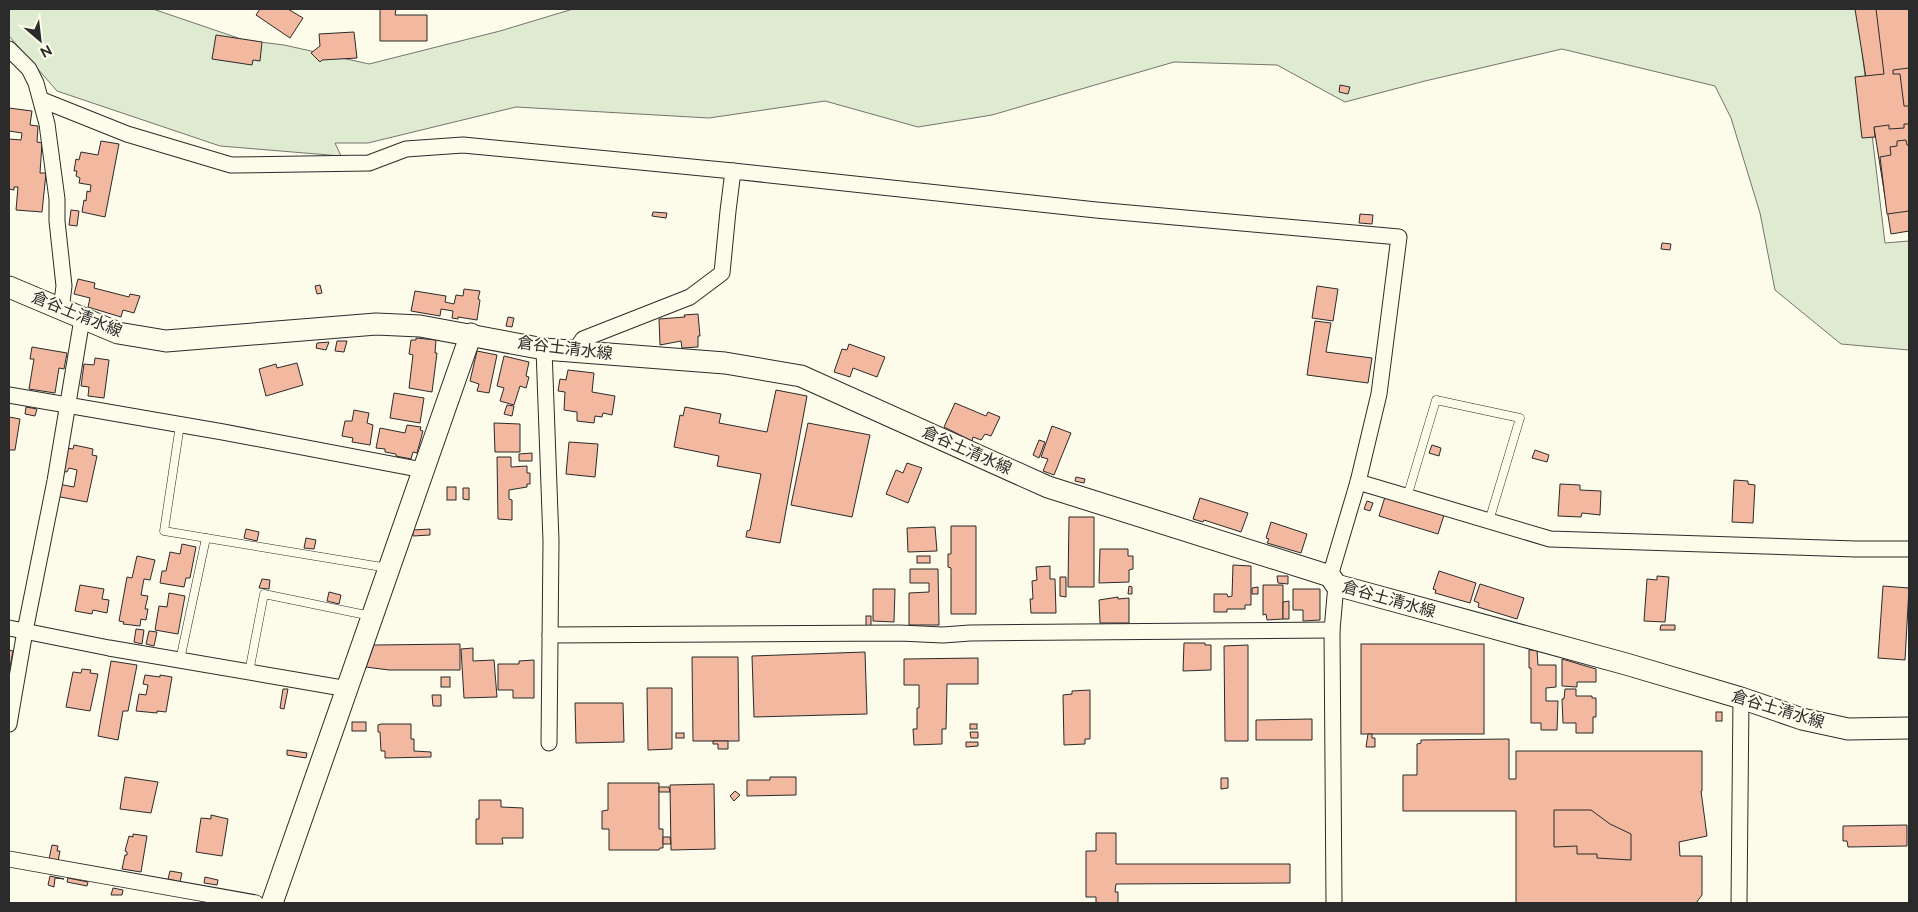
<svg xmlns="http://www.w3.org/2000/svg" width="1918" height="912" font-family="Raleway,'Noto Sans JP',sans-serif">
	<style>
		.green { fill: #deebd1; stroke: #74746e }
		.building { fill: #f2b8a0; stroke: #2b2b2b }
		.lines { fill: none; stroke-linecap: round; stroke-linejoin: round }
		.lane-casing { stroke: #2b2b2b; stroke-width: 9 }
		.street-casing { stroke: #2b2b2b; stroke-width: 17 }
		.secondary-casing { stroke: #2b2b2b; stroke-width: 23 }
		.lane { stroke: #fdfbea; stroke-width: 8 }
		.street { stroke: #fdfbea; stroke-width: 15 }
		.secondary { stroke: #fdfbea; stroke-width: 21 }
		.labels { text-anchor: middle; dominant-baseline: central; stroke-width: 4; stroke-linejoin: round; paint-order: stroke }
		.street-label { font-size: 16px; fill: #2b2b2b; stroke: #fdfbea }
	</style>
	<rect width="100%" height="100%" fill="#fdfbea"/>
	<path class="green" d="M9,9H153L244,40L284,45L369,64L500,31L573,9H1857L1885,243L1909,241V350L1841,344L1775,290L1760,213L1731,118L1715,86L1562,49L1425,81L1345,102L1277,65L1174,62L992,115L918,127L825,101L709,118L516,107L368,143H335L341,156L220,146L57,91L9,36Z"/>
	<g class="building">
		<path d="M260,9H288L303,18L290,38L256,15Z"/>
		<path d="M380,9H396L395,15H427V41H380Z"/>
		<path d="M1855,9H1909V231L1891,234Z"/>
		<path d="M1876,9H1909V68L1893,70V74H1900L1904,106H1909V124H1904V128L1889,129V125L1874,127L1875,137L1862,138L1855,77L1884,74Z"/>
		<path d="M354,32L357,58L322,60L320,62L311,53L320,46L319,34Z"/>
		<path d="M216,35L262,42L260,61L253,60L252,65L212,59Z"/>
		<path d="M1340,85L1350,87L1348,94L1339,92Z"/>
		<path d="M9,108L32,111L30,125L38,126L37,142L42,143L40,173H46L42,212L16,210L18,187H14V190L9,189V139L21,140L22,133L9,131Z"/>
		<path d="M1906,140L1907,145H1909V211L1887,214L1880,157L1891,155L1890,147L1897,146V141Z"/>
		<path d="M101,141L119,144L105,217L82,212L84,200L86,201L87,191L90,192L91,185L79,183L80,178L76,176L77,171H74L76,159L79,160L81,152L98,155Z"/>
		<path d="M71,210L79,211L77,226L69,225Z"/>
		<path d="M653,212L667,213L666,218L652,216Z"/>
		<path d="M1360,214L1373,215L1372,224L1359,223Z"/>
		<path d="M1662,243L1671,244L1670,250L1661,249Z"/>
		<path d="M78,279L95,283L94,288L129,297L130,294L140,296L134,313L123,310L121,317L88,307L90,298L74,294Z"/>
		<path d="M320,285L322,293L317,294L315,286Z"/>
		<path d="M1317,286L1338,289L1333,321L1312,318Z"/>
		<path d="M464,289L480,291L478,299L480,300L477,320L458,317V319L452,318L453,311L441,309L440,316L411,311L415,291L446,296L445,302L454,304L456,295L463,296Z"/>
		<path d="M698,314L700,336H698V347L682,348L681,341L660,345L659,319L685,317L684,315Z"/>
		<path d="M508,317L514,318L512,327L506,326Z"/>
		<path d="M1315,321L1331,323L1326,352L1372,358L1368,383L1307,375Z"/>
		<path d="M416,338L436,340L435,353H437L432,392L409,388L413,355L409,354L411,340H416Z"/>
		<path d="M337,341H347L344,352L335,351Z"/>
		<path d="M329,342L326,350L316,348L317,343Z"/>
		<path d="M849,344L885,357L877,377L853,368L850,377L834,372L842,349L847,350Z"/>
		<path d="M32,347L67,353L64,369L59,368L55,393L29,389L34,359H30Z"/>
		<path d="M477,351L497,355L489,393L477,391L479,384L470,381Z"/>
		<path d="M504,356L529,362L526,376L529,377L526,388L520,386L514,405L500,401L504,388L497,386Z"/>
		<path d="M95,358L109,360L104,398L88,396L89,387L81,386L84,364L94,365Z"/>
		<path d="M297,363L303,385L266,396L259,369L276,364L277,368Z"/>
		<path d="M568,370L594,373L592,392L615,396L612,415L603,413L602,417L595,416L594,423L577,421V412L564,410L565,392L558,391L560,379L566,380Z"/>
		<path d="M776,390L807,396L780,543L746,537L747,531L750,530L761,474L717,466L719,456L674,447L680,415L683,416L685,407L721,414L719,423L767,432Z"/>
		<path d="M394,393L424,398L420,423L390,418Z"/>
		<path d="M955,403L986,416L988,412L1000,417L991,436L985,434L981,440L973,437L972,441L944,427Z"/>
		<path d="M507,405L514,406L512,416L504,414Z"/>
		<path d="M26,407L37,409L35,416L25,414Z"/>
		<path d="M354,410L369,413L367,423L373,425L370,445L352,442L353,438L342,436L345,421H352Z"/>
		<path d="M9,417L20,419L15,450H9Z"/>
		<path d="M494,423L520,424V452H495Z"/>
		<path d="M808,423L870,435L852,517L791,505Z"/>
		<path d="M407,425L421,427L420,430L423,431L417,453L413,452L411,459L396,456V454L385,452V449L376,448L380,428L405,433Z"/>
		<path d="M1052,426L1071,433L1054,475L1043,471L1048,459L1041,457Z"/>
		<path d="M1039,440L1045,442L1039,458L1033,455Z"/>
		<path d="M569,442L598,444L595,477L566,474Z"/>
		<path d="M74,445L93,449L92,455L97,456L87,502L55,496L58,484L74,487L77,470L69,468L67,472L61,471L66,448L73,449Z"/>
		<path d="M1432,445L1441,448L1439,456L1429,453Z"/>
		<path d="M1535,450L1549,455L1547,462L1532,458Z"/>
		<path d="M532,453V461H519V454Z"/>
		<path d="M497,457H511V467L527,466V473H530V484H527V487L509,490V499L512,500V520L498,519Z"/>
		<path d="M907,463L922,468L908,503L886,494L896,470L903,473Z"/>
		<path d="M1076,477L1085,479L1084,483L1075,481Z"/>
		<path d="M1734,480L1748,481V484L1755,485L1753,523L1732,522Z"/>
		<path d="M1560,484L1580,485V490L1601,491L1600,515L1582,513L1581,517L1558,516Z"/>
		<rect x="447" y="487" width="9" height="13"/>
		<path d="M463,488H469V500L463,499Z"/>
		<path d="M1385,497L1444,515L1438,534L1379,516Z"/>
		<path d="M1200,498L1248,513L1241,532L1204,520L1203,522L1193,519Z"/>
		<path d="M1367,501L1373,503L1370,511L1364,509Z"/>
		<path d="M1069,517H1094V587H1068Z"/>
		<path d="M1271,522L1307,534L1301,553L1267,543L1269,539L1266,538Z"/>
		<path d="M951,526H976V614H951V568L948,567V554H951Z"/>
		<path d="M935,527L937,551L908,552L907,528Z"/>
		<path d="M246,529L259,532L257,541L244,538Z"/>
		<path d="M430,529V535L413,536V530Z"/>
		<path d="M306,538L316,540L314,549L304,548Z"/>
		<path d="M182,544L196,547L190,578H186L184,587L160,583L162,571H166L170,552L180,554Z"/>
		<path d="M1100,549H1128V556H1133V569L1129,570V582L1099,583Z"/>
		<path d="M137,556L155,560L150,580L144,579L141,595L148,596L145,609H148L146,620L141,619L140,626L123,624L124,622L119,621L127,577L132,578Z"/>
		<rect x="917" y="556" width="13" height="7"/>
		<path d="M1233,565L1251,566V605H1245V609H1227V612H1214V594H1227L1228,597L1232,596Z"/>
		<path d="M1050,566V579H1055L1056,613H1031L1030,599H1033L1032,581L1037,580L1036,567Z"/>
		<path d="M910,569H938L939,625H909V593L929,592V583H910Z"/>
		<path d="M1439,571L1476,583L1470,603L1435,593L1436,590L1433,589Z"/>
		<path d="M1277,576H1288V584L1278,583Z"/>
		<path d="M1657,576L1669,577L1665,622L1644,621L1647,579L1657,580Z"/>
		<path d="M1060,577H1066V597L1060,596Z"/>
		<path d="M262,579L270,580L269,589L259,588Z"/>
		<path d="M1480,584L1524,598L1517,619L1478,607L1479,603L1474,601Z"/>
		<path d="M80,585L104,589L102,599L109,600L107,613L93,610L92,614L75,611Z"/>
		<path d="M1263,585H1283V619L1267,620L1266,614L1263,615Z"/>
		<path d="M1129,586L1132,587V594H1128Z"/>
		<path d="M1883,586L1909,588L1905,660L1878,658Z"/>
		<path d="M1258,587V594H1252V588Z"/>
		<path d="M873,589H895L894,622L873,621Z"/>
		<path d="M1293,589H1320V620L1303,621V610H1293Z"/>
		<path d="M329,592L341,595L339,604L327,601Z"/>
		<path d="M169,593L185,596L178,634L155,630L159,606L167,607Z"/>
		<path d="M1118,597V599L1129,598V623H1100L1099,600Z"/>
		<path d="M1289,601V619H1283V602Z"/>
		<rect x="866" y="616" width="5" height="10"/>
		<path d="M1661,625H1675V630H1660Z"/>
		<path d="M136,629L144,630L142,644L134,642Z"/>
		<path d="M149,631L157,632L154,646L146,644Z"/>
		<path d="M1184,643H1205V645H1211V670L1183,671Z"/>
		<path d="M460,644V670H389L366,667L374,645Z"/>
		<rect x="1361" y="644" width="123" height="90"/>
		<path d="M1248,645V741H1225L1224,646Z"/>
		<path d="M473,648V661L494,660L497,697L464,698L461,649Z"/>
		<path d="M9,650L13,651L9,672Z"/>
		<path d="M1529,650H1537L1538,665H1556V687L1546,688V701H1558L1557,730H1541V723H1531V668H1529Z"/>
		<path d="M865,652L867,714L754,717L752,656Z"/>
		<path d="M692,657H738L739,741H693Z"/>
		<path d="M978,658V684H947L946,729H942V744L914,745L913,729H917V708H919V685H904V659Z"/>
		<path d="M1562,659L1596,669V682H1577V687L1562,686Z"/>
		<path d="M534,660V698H513V690H498V664H519V661Z"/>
		<path d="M111,661L137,665L128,711H123L118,740L98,736Z"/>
		<path d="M82,669L91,670L90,673L98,674L90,711L66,707L73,672L81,673Z"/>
		<path d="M145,675L160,677V675L172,677L166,712L157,711V713L136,711L139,694L146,695L148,685L143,684Z"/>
		<rect x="441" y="677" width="9" height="10"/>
		<path d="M647,688H672V749L648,750Z"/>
		<path d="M283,689H288L284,709L280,708Z"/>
		<path d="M1565,689H1576V696H1592V698H1596V717H1593V733H1576V723H1563L1562,699H1564Z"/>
		<path d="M1090,690V739H1085V744L1064,745L1063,695L1072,694V691Z"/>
		<path d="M432,695H441V706H433Z"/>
		<path d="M575,703H623L624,742L576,743Z"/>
		<rect x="1716" y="712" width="6" height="9"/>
		<path d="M1312,719V740H1256V720Z"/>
		<rect x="352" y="722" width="14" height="9"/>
		<path d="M381,724H411V739H414V751L431,752V757L385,758V751H381L380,732H378V725Z"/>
		<rect x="970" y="724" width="7" height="5"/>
		<path d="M970,732H978V738H971Z"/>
		<rect x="676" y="733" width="8" height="5"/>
		<path d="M1368,734H1372V738H1375V747H1366Z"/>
		<path d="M1509,739V779H1516V751H1702V791H1701L1707,836L1679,842L1680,856H1702V895L1696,903H1516V811H1403V775H1417V744L1421,743V740Z"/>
		<path d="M713,741H728V749H718V744H713Z"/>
		<path d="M966,742H978V746L966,747Z"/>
		<path d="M287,750L307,753L306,758L287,755Z"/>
		<path d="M125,777L158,782L151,813L120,809Z"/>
		<path d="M770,777H796V795L747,796V780H770Z"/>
		<path d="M1221,778H1228V788L1221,789Z"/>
		<path d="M608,783H659V829H663V848H660L659,850H609V829H602V811L608,810Z"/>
		<path d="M714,784L715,849L671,850L670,785Z"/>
		<path d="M659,787H669L670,792H659Z"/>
		<path d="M735,791L740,795L734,801L730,796Z"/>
		<path d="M479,800H501V807L523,808V838H502L503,844H476V819H479Z"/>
		<path d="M1554,810H1591L1610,824L1631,834V860L1597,858V854H1577V846L1554,847Z"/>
		<path d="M211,815L228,819L222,856L196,852L201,818L211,819Z"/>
		<path d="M1907,825V846L1848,847L1847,841H1843V826Z"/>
		<path d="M1096,833H1116V864H1290V883L1116,884L1115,892H1118V903H1096V897H1086V851H1096Z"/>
		<path d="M133,834L147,836L141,872L122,869L125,855H127V852L125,851L129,836L133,837Z"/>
		<path d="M663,837H670L671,844H663Z"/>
		<path d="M52,845L58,846L57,851H60L58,861L49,859Z"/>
		<path d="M170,871L182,873L180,882L168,879Z"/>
		<path d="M50,876L64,879L55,878L54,887L48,885Z"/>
		<path d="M205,877L218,880L217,885L204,883Z"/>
		<path d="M68,878L88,882L87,886L67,882Z"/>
		<path d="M113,888L123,890L122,895H111Z"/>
	</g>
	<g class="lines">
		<g class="lane-casing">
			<g id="lane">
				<path d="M180,425L164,531L388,568"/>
				<path d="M1407,497L1436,400L1520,418L1489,521"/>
				<path d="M180,660L206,538"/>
				<path d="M249,672L264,594L371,616"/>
			</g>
		</g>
		<g class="street-casing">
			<g id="street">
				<path d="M9,49L29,69L36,83L47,124L57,199V221L64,286L61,310"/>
				<path d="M42,100L127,134L231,165L369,163L406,149L463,145L733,171"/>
				<path d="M544,349L551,541L549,743"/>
				<path d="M575,351L583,339L690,297L722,273L728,211L733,171L1096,210L1399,237L1379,394L1358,482L1330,576"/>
				<path d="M9,395L223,432L423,470"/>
				<path d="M1358,482L1550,539L1856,549H1909"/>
				<path d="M9,628L109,648L348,689"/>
				<path d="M550,635L900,633L943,635L970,633L1332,630"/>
				<path d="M9,724L25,631L55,481L82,319"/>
				<path d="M9,859L256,903"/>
				<path d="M1334,903L1332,630L1336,585"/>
				<path d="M1739,903L1741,698"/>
			</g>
		</g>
		<g class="secondary-casing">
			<g id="secondary">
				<path d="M9,287L118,333L166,341L376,324L420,326L544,349L725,363L801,376L1048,487L1330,576L1336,585L1626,664L1741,698L1802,719L1848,729L1909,728"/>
				<path d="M272,903L471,334"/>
			</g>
		</g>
		<use href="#lane" class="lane"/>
		<use href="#street" class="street"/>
		<use href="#secondary" class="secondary"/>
	</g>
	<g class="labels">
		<g class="street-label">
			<text transform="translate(77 314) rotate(22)">倉谷土清水線</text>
			<text transform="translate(565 348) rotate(7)">倉谷土清水線</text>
			<text transform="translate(967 450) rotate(24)">倉谷土清水線</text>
			<text transform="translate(1389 599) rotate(16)">倉谷土清水線</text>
			<text transform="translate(1778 709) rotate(17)">倉谷土清水線</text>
		</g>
	</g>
	<rect width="1918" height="912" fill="none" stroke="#2b2b2b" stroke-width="20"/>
	<g transform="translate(40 40) rotate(152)" stroke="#fdfbea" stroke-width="4" paint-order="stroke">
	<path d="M0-4L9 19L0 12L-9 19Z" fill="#2b2b2b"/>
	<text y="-8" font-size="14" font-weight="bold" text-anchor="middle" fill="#2b2b2b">N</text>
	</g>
</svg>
